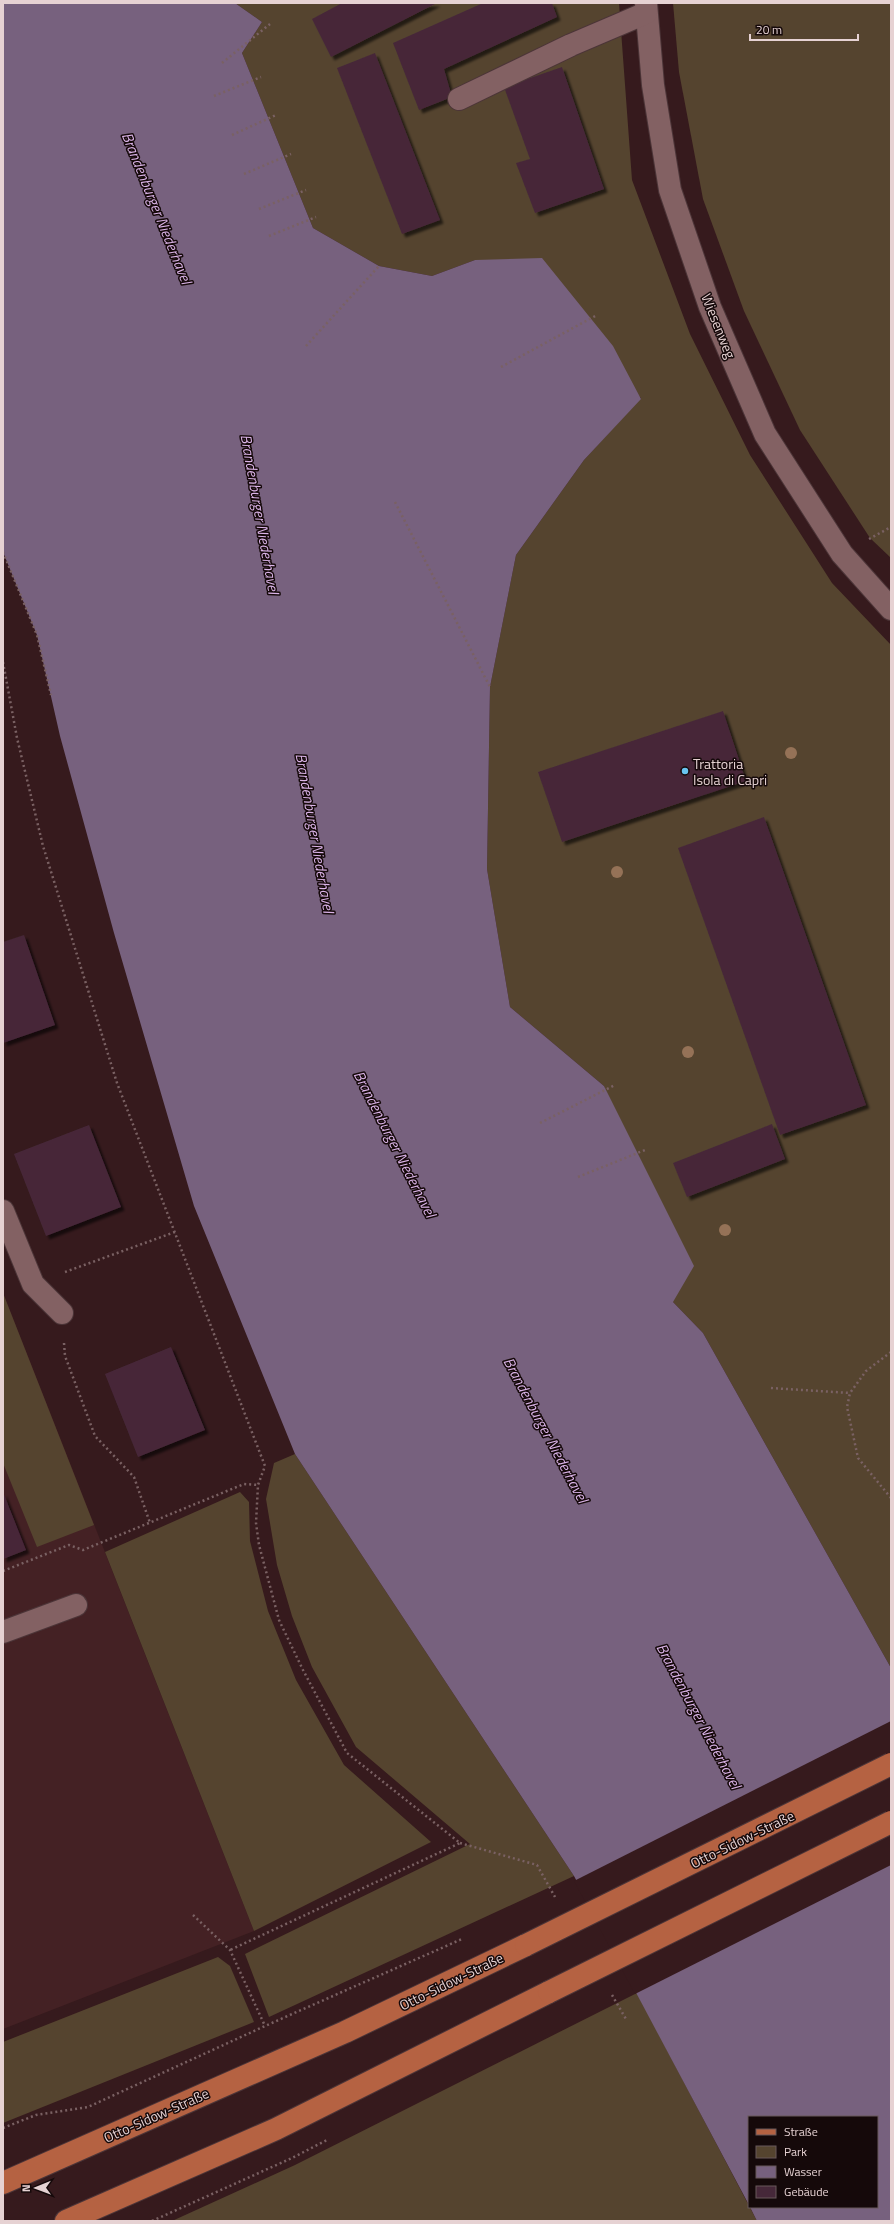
<svg xmlns="http://www.w3.org/2000/svg" width="894" height="2224" font-family="'Titillium Web',sans-serif">
	<style>
		.built { fill: #442124 }
		.green { fill: #55442f }
		.water { fill: #77617e }
		.pier { fill: #361a1d }
		.building { fill: #462839; filter: url(#shadow) }
		.lines { fill: none; stroke-linecap: round; stroke-linejoin: round }
		.minor-casing { stroke: #4c3538; stroke-width: 24 }
		.major-casing { stroke: #4c3538; stroke-width: 24 }
		.path { stroke: #7a6163; stroke-width: 2.5; stroke-dasharray: 2 3; stroke-linecap: butt }
		.minor { stroke: #836163; stroke-width: 22 }
		.major { stroke: #b56242; stroke-width: 22 }
		.major-bridge-casing { stroke: #4c3538; stroke-width: 24; stroke-linecap: butt }
		.major-bridge { stroke: #b56242; stroke-width: 22 }
		.tree { fill: #957257 }
		.poi-dot { fill: #69c4f0; stroke: #15090a; stroke-width: 1.5 }
		.labels { text-anchor: middle; dominant-baseline: central; stroke-width: 3; stroke-linejoin: round; paint-order: stroke }
		.street-label { font-size: 14px; fill: #e6d2d3; stroke: #15090a }
		.poi-label { font-size: 14px; fill: #e6d2d3; stroke: #15090a; text-anchor: start }
		.water-label { font-size: 15px; font-style: italic; fill: #dbb4e8; stroke: #15090a }
	</style>
	<defs>
		<filter id="shadow"><feDropShadow dx="3.5" dy="3.5" stdDeviation="1" flood-color="#0009"/></filter>
	</defs>
	<rect width="100%" height="100%" fill="#361a1d"/>
	<path class="built" d="M3,1293L254,1931L3,2029Z"/>
	<g class="green">
		<path d="M235,3H619L632,180L690,334L750,455L832,583L891,645V1668L703,1333L673,1302L604,1086L510,1007L487,869L490,687L516,555L584,460L641,398L475,260L432,276L379,266L313,228L242,53L262,22Z"/>
		<path d="M673,3H891V558L870,538L800,430L744,311L703,199L679,72Z"/>
		<path d="M3,1293L94,1525L37,1547L3,1463Z"/>
		<path d="M295,1454L574,1876L269,2017L245,1954L470,1844L356,1747L312,1667L292,1616L277,1565L266,1499L274,1463Z"/>
		<path d="M240,1492L249,1502L250,1541L268,1611L296,1680L344,1765L431,1842L254,1931L105,1552Z"/>
		<path d="M218,1957L230,1966L254,2022L3,2123V2042Z"/>
		<path d="M637,1993L757,2221H172L295,2165Z"/>
	</g>
	<path class="water" d="M3,3H235L262,22L242,53L313,228L379,266L432,276L475,260L542,258L613,346L641,399L584,460L516,555L490,687L487,869L510,1007L604,1086L694,1266L673,1302L703,1333L891,1668V2221H757L750,2207H877V2117H749V2205L574,1876L295,1454L194,1206L114,933L60,736L37,635L3,552Z"/>
	<path class="pier" d="M891,1721V1865L635,1994L574,1881Z"/>
	<g class="building">
		<path d="M342,3H437L331,57L312,19Z"/>
		<path d="M483,3H552L557,17L444,69L452,97L419,110L393,43Z"/>
		<path d="M375,53L440,220L402,234L337,68Z"/>
		<path d="M562,67L604,189L535,213L516,163L530,159L504,87Z"/>
		<path d="M723,711L746,781L562,842L538,772Z"/>
		<path d="M764,817L866,1105L780,1135L678,848Z"/>
		<path d="M24,935L55,1025L3,1043V942Z"/>
		<path d="M772,1124L785,1159L687,1197L673,1163Z"/>
		<path d="M89,1125L121,1207L46,1236L14,1154Z"/>
		<path d="M171,1347L205,1430L138,1457L105,1374Z"/>
		<path d="M3,1492L26,1550L3,1559Z"/>
	</g>
	<g class="lines">
		<g class="minor-casing">
			<g id="minor">
				<path d="M646,3L653,85L670,190L710,307L765,434L842,554L891,609"/>
				<path d="M459,99L571,45L646,13"/>
				<path d="M3,1211L33,1284L62,1313"/>
				<path d="M3,1632L76,1605"/>
			</g>
		</g>
		<g class="major-casing">
			<g id="major">
				<path d="M3,2183L345,2032L526,1945"/>
				<path d="M66,2221L276,2129L549,1992"/>
			</g>
		</g>
		<g class="path">
			<path d="M222,63L270,24"/>
			<path d="M214,96L261,77"/>
			<path d="M232,135L276,115"/>
			<path d="M244,174L291,154"/>
			<path d="M259,209L306,190"/>
			<path d="M269,236L316,217"/>
			<path d="M306,346L379,266"/>
			<path d="M501,367L597,315"/>
			<path d="M395,502L490,687"/>
			<path d="M869,539L891,527"/>
			<path d="M3,552L37,635L51,695"/>
			<path d="M3,662L17,738L43,846L117,1083L265,1466L258,1485L256,1523L259,1545L279,1620L303,1670L347,1753L460,1843L230,1950"/>
			<path d="M540,1123L615,1085"/>
			<path d="M578,1177L645,1150"/>
			<path d="M65,1272L175,1232"/>
			<path d="M64,1343L65,1356L95,1436L134,1477L150,1523"/>
			<path d="M891,1352L866,1371L850,1393L847,1407L858,1458L891,1498"/>
			<path d="M771,1388L850,1393"/>
			<path d="M3,1571L69,1545L83,1550L244,1484L258,1485"/>
			<path d="M460,1843L537,1865L555,1897"/>
			<path d="M193,1915L230,1950L265,2026"/>
			<path d="M612,1995L626,2019"/>
			<path d="M3,2128L36,2115L88,2107L265,2026L462,1939"/>
			<path d="M152,2221L292,2158L327,2140"/>
		</g>
		<use href="#minor" class="minor"/>
		<use href="#major" class="major"/>
		<g class="major-bridge-casing">
			<g id="major-bridge">
				<path d="M526,1945L891,1764"/>
				<path d="M549,1992L891,1822"/>
			</g>
		</g>
		<use href="#major-bridge" class="major-bridge"/>
	</g>
	<g class="tree">
		<circle cx="791" cy="753" r="6"/>
		<circle cx="617" cy="872" r="6"/>
		<circle cx="688" cy="1052" r="6"/>
		<circle cx="725" cy="1230" r="6"/>
	</g>
	<circle class="poi-dot" cx="685" cy="771" r="4"/>
	<g class="labels">
		<g class="street-label">
			<text transform="translate(719 326) rotate(68)">Wiesenweg</text>
			<text transform="translate(742 1839) rotate(-26)">Otto-Sidow-Straße</text>
			<text transform="translate(451 1981) rotate(-26)">Otto-Sidow-Straße</text>
			<text transform="translate(156 2115) rotate(-24)">Otto-Sidow-Straße</text>
		</g>
		<g class="poi-label">
			<text x="693" y="763">Trattoria<tspan x="693" dy="16">Isola di Capri</tspan></text>
		</g>
		<g class="water-label">
			<text transform="translate(157 208) rotate(68)">Brandenburger Niederhavel</text>
			<text transform="translate(260 514) rotate(80)">Brandenburger Niederhavel</text>
			<text transform="translate(315 833) rotate(80)">Brandenburger Niederhavel</text>
			<text transform="translate(395 1144) rotate(63)">Brandenburger Niederhavel</text>
			<text transform="translate(546 1430) rotate(62)">Brandenburger Niederhavel</text>
			<text transform="translate(699 1716) rotate(62)">Brandenburger Niederhavel</text>
		</g>
	</g>
	<rect width="894" height="2224" fill="none" stroke="#e6d2d3" stroke-width="8"/>
	<rect x="748" y="2116" width="130" height="92" fill="#15090a" stroke="#69595a"/>
	<rect x="756" y="2129" width="20" height="6" fill="#b56242" stroke="#69595a"/>
	<text x="784" y="2136" font-size="12" fill="#e6d2d3">Straße</text>
	<rect x="756" y="2146" width="20" height="12" fill="#55442f" stroke="#69595a"/>
	<text x="784" y="2156" font-size="12" fill="#e6d2d3">Park</text>
	<rect x="756" y="2166" width="20" height="12" fill="#77617e" stroke="#69595a"/>
	<text x="784" y="2176" font-size="12" fill="#e6d2d3">Wasser</text>
	<rect x="756" y="2186" width="20" height="12" fill="#462839" stroke="#69595a"/>
	<text x="784" y="2196" font-size="12" fill="#e6d2d3">Gebäude</text>
	<g transform="translate(36 2188) rotate(269)" stroke="#15090a" stroke-width="3" paint-order="stroke">
	<path d="M0-3L7 15L0 10L-7 15Z" fill="#e6d2d3"/>
	<text y="-6" font-size="11" font-weight="bold" text-anchor="middle" fill="#e6d2d3">N</text>
	</g>
	<path d="M750 34v6h108v-6" fill="none" stroke="#e6d2d3" stroke-width="2"/>
	<text x="756" y="34" font-size="12" fill="#e6d2d3" stroke="#15090a" stroke-width="3" paint-order="stroke">20 m</text>
</svg>
